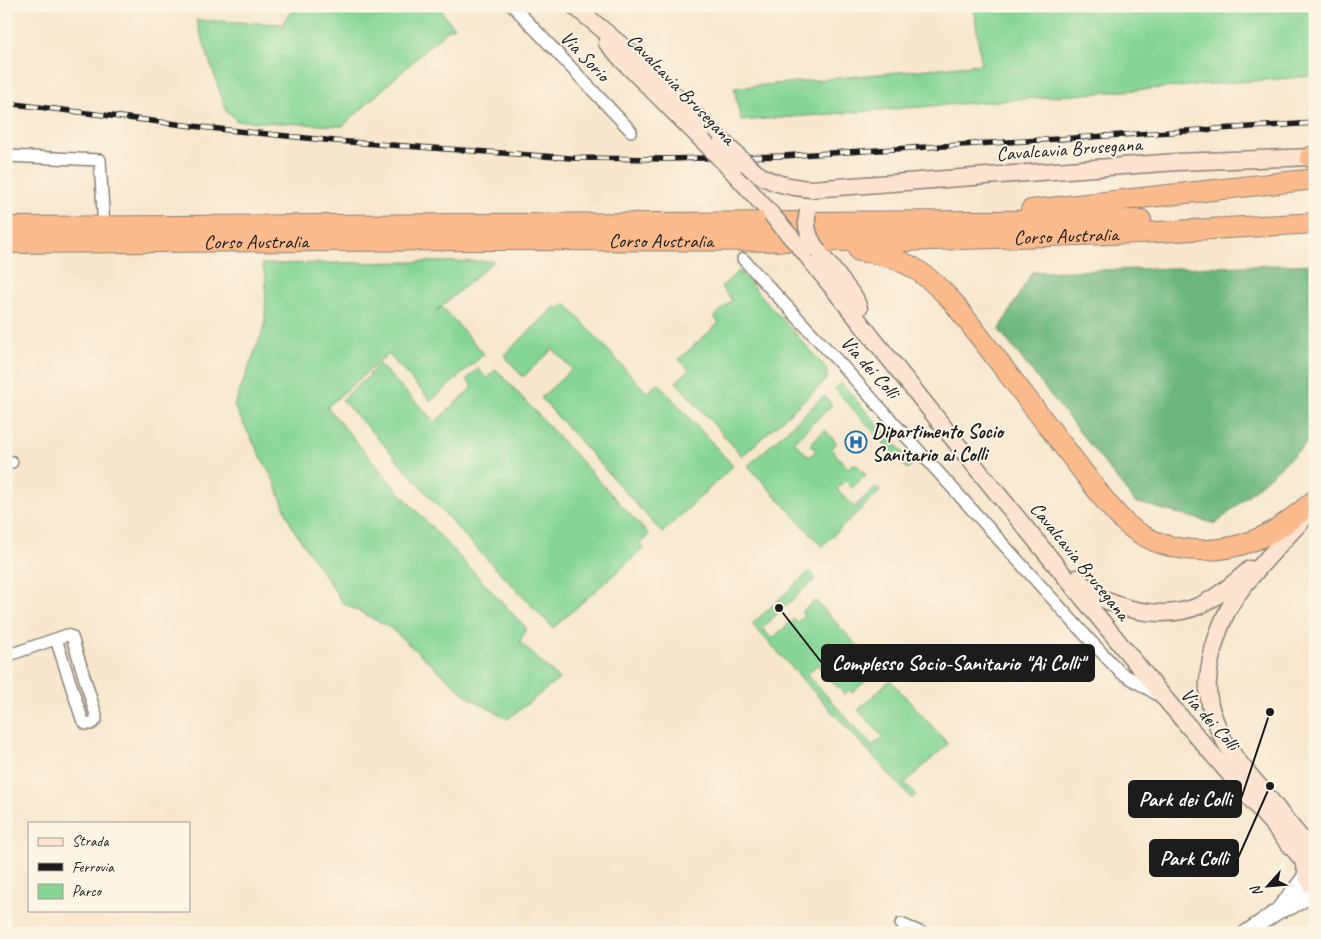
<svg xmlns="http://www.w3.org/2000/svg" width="1321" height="939" font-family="Caveat,sans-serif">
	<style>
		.green { fill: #86d595; stroke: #517858 }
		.forest { fill: #6cb67e; stroke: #44694d }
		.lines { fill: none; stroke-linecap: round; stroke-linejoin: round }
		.minor-casing { stroke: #8a8275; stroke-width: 14 }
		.tertiary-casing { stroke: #8a8275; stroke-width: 18 }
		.secondary-casing { stroke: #8a8275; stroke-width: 19 }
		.trunk-casing { stroke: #8a8275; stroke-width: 22 }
		.minor { stroke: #fff; stroke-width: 11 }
		.tertiary { stroke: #fff; stroke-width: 15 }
		.secondary { stroke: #fde4d1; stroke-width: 16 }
		.trunk { stroke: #fbbb8d; stroke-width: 20 }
		.rail-casing { stroke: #1c1c1c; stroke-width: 5.5 }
		.rail { stroke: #fcf5e5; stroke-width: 4; stroke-dasharray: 11; stroke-linecap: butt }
		.secondary-bridge-casing { stroke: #8a8275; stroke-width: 19; stroke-linecap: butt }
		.secondary-bridge { stroke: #fde4d1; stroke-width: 16 }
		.labels { text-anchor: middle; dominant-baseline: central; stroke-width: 4; stroke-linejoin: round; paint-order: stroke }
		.street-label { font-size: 20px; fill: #1c1c1c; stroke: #fcf5e5 }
		.poi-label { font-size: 20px; font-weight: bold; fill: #1c1c1c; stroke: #fcf5e5; text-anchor: start }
		.leader { fill: none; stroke: #1c1c1c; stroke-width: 2 }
		.callout-dot { fill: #1c1c1c; stroke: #fcf5e5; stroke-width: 2 }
		.callout { fill: #1c1c1c; stroke: #1c1c1c; stroke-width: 2 }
		.callout-label { font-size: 21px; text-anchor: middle; font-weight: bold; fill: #fff }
	</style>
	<rect width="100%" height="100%" fill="#fcf5e5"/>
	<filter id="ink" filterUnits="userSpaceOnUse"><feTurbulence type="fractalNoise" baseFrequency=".02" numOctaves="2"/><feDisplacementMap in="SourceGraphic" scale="10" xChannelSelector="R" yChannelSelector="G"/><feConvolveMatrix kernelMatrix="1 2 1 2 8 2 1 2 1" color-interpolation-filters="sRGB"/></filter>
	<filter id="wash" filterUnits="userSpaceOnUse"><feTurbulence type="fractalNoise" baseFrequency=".0096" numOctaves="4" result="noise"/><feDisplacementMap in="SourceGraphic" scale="20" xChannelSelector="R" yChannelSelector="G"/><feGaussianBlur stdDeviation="1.12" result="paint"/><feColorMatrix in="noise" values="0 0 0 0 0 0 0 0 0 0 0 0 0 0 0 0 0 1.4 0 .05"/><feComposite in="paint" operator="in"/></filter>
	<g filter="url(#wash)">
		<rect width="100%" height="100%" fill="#f7e7ce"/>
		<g class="green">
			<path d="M299,6H440L444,15L454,27L447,30L343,126L237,121L229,112L227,113L196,20L280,24L283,26L284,20Z"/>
			<path d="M974,6H1315V76L741,121L734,88L981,64Z"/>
			<path d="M494,261L435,312L442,307L484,354L431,401L388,354L327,407L397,490L526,628L520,642L559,679L508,719L470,698L389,627L343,603L292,527L274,481L234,406L265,325L266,278L262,264Z"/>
			<path d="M739,271L826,368L828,376L823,383L742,456L676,382L689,370L679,359L719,323L714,317L732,300L721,287Z"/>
			<path d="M565,303L647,393L658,383L733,466L662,533L541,398L572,369L553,349L523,377L504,355L556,306L559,309Z"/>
			<path d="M379,364L435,422L473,387L466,380L478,369L487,378L496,369L649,535L640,544L644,548L553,628L459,530L386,447L342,400L370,375L369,374Z"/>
			<path d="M841,383L913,464L907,469L835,389Z"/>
			<path d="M824,396L832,405L794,441L809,457L816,451L810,444L825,430L837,443L831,449L848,468L853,464H856L866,475L852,488L845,481L837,489L854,507L876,487L880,491L822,546L748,466Z"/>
			<path d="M810,571L816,578L762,628L772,639L794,619L797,622L804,616L801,613L815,600L879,669L852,693L849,690L844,694L817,665L807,674L872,746L883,737L858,710L890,680L948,744L905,783L916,795L912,799L752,624Z"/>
		</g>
		<path class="forest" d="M1315,264V436L1216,524L1135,502L999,330L1032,272Z"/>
	</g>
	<g filter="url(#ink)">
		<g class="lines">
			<g class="minor-casing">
				<g id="minor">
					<path d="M513,6L631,131"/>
					<path d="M6,156L100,160L104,228"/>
					<path d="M743,259L847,371L1086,636L1120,672L1158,695"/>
					<path d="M6,463L12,462"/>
					<path d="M6,656L67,635L72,637L96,715V720L91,724H86L82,719L56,639"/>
					<path d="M901,924L922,933"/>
				</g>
			</g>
			<g class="tertiary-casing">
				<g id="tertiary">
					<path d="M1278,911C1287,897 1299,888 1306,874"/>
					<path d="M1246,933L1278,911L1290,907L1315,893"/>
				</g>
			</g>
			<g class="secondary-casing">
				<g id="secondary">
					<path d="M574,6L631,53L722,141"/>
					<path d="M607,43L623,61L703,141"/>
					<path d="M754,171C771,184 790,187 811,189L1177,162L1315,157"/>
					<path d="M733,172L771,214"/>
					<path d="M804,252L966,455L1166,700L1302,859L1306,869"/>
					<path d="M819,252L855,298L859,308"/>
					<path d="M1310,512C1286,538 1255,569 1235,598C1220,621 1210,653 1208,681C1207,695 1211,712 1217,725C1226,749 1243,768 1260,787C1273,802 1300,842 1315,850"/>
					<path d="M1077,578C1104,610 1162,622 1201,605C1219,596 1235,582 1250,569"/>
					<path d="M1311,860C1303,870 1306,880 1315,888"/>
				</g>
			</g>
			<g class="trunk-casing">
				<g id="trunk">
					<path d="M1310,157L1315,156"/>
					<path d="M1031,210L1315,179"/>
					<path d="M6,227L1141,220"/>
					<path id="s1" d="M6,243L473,240L901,241L1140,233L1315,223"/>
					<path d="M859,251C902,255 925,272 953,302L1103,498C1111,508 1119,518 1129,526C1171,559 1231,556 1275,530C1289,521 1302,511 1315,500"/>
				</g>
			</g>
			<use href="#minor" class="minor"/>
			<use href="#tertiary" class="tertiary"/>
			<use href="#secondary" class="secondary"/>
			<use href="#trunk" class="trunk"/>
			<g class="rail-casing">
				<path id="rail" d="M6,103L209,128L335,141L571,158L668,159L782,156L1315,123"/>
			</g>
			<use href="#rail" class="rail"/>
			<g class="secondary-bridge-casing">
				<g id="secondary-bridge">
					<path d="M703,141L733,172"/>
					<path d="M722,141L754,171"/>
					<path d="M808,212C804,226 810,241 819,252"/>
					<path d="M771,214L804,252"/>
				</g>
			</g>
			<use href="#secondary-bridge" class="secondary-bridge"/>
		</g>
	</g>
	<defs>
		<g id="hospital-ring" transform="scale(1.125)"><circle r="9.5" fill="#fcf5e5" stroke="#1f6fb2" stroke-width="1.5"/><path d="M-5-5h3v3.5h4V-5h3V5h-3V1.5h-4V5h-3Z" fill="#1f6fb2"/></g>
	</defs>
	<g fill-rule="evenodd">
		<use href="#hospital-ring" x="856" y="442"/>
	</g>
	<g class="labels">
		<g class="street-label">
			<text transform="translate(585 56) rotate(46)">Via Sorio</text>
			<text transform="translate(681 89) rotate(46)">Cavalcavia Brusegana</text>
			<text transform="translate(1069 149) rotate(-4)">Cavalcavia Brusegana</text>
			<text stroke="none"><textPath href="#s1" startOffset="1060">Corso Australia</textPath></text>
			<text stroke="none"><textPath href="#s1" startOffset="655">Corso Australia</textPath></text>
			<text stroke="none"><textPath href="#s1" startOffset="250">Corso Australia</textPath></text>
			<text transform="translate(870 367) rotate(48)">Via dei Colli</text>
			<text transform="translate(1080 561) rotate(51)">Cavalcavia Brusegana</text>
			<text transform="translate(1210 719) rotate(48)">Via dei Colli</text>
		</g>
		<g class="poi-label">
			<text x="872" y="431">Dipartimento Socio<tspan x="872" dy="23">Sanitario ai Colli</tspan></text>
		</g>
	</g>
	<path class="leader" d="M779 608L822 663M1270 712L1241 799M1270 786L1238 858"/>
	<g class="callout-dot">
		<circle cx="779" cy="608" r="5"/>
		<circle cx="1270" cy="712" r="5"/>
		<circle cx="1270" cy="786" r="5"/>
	</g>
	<g class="callout">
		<rect x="822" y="645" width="272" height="36" rx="5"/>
		<rect x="1129" y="781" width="112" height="36" rx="5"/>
		<rect x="1150" y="840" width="88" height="36" rx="5"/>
	</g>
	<g class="callout-label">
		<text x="958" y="670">Complesso Socio-Sanitario "Ai Colli"</text>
		<text x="1185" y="806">Park dei Colli</text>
		<text x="1194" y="865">Park Colli</text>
	</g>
	<rect width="1321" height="939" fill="none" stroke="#fcf5e5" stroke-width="25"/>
	<rect x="28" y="822" width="162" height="90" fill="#fcf5e5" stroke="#a29e95"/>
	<rect x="38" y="838" width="25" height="8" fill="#fde4d1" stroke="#a29e95"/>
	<text x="72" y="846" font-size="15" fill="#1c1c1c">Strada</text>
	<rect x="38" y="863" width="25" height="8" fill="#1c1c1c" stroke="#a29e95"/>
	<text x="72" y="872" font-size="15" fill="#1c1c1c">Ferrovia</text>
	<rect x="38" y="884" width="25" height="15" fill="#86d595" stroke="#a29e95"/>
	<text x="72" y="896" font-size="15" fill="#1c1c1c">Parco</text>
	<g transform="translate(1268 886) rotate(243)" stroke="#fcf5e5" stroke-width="4" paint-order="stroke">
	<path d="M0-4L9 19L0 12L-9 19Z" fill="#1c1c1c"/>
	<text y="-8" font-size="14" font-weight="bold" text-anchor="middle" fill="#1c1c1c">N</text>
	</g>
</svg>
